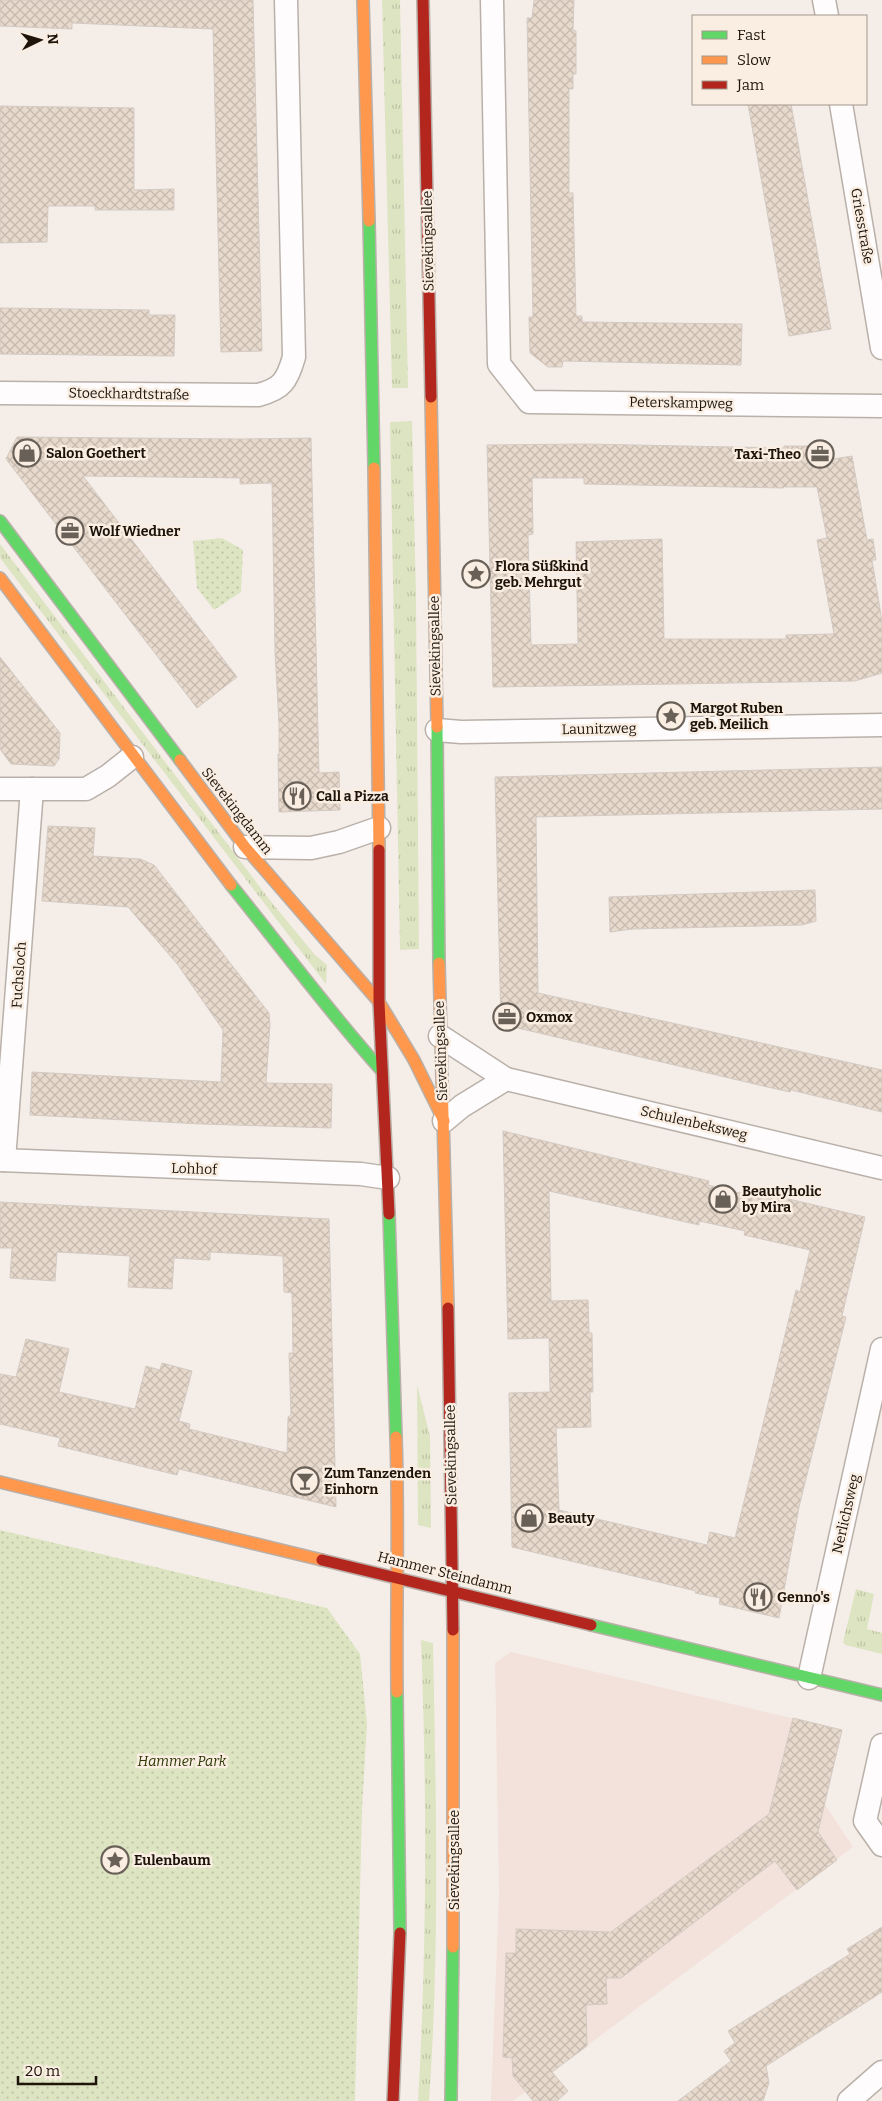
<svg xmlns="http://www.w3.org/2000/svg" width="882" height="2101" font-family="Bitter,serif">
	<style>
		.education { fill: #f3e2db }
		.grass { fill: url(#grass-tufts) }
		.park { fill: url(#park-dots) }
		.building { fill: url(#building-cross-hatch); stroke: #d3cac3; fill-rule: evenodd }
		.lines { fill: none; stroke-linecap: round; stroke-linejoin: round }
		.street-casing { stroke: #b9b0a9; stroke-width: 25 }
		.fast-casing { stroke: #b9b0a9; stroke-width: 14 }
		.slow-casing { stroke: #b9b0a9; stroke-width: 14 }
		.jam-casing { stroke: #b9b0a9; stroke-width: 14 }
		.street { stroke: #fefcfc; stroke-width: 22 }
		.fast { stroke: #63d668; stroke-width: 11 }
		.slow { stroke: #ff974d; stroke-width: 11 }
		.jam { stroke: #b3261e; stroke-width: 11 }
		.labels { text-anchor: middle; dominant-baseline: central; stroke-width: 5; stroke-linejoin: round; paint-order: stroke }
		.street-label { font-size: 14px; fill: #1e140a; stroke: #faeee3 }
		.poi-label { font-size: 14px; font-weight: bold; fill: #1e140a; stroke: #faeee3; text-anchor: start }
		.park-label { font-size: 14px; font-style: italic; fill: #2b3804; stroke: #faeee3 }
	</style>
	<defs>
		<pattern id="grass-tufts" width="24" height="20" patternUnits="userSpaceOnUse" patternTransform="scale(1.25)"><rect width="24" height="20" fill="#dde4c2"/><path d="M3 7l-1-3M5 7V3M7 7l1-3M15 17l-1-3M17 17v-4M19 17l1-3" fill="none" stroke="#bdc3a5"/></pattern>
		<pattern id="park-dots" width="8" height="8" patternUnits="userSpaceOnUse" patternTransform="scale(1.25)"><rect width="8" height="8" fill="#dde4c2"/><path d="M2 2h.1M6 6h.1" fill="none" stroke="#bdc3a5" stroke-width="1.8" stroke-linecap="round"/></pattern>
		<pattern id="building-cross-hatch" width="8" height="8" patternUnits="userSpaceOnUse" patternTransform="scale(1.25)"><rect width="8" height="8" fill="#e7d9cc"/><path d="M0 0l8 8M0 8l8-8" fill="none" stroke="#c6b9ae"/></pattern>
	</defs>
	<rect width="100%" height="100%" fill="#f5eee8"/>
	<path class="education" d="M511,1652L842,1730L824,1803L853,1847L517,2098L513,2101H491L499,1893L495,1663Z"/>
	<g class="grass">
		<path d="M382,0H400L408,388H392Z"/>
		<path d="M412,421L416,598L419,949L400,950L390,422Z"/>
		<path d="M0,544L269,899L315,955L327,965L326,984L0,558Z"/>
		<path d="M417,1385L430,1436L431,1528L418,1525Z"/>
		<path d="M856,1589L874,1594L867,1629L882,1633V1654L845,1645L843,1642Z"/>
		<path d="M421,1640L433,1643C436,1796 440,1948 429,2101H418C427,1947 427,1794 421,1640Z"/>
	</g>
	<g class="park">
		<path d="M222,538L243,550L241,592L214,610L197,588L193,541Z"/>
		<path d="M0,1530L327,1608L360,1654L367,1724L362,1809L355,2101H0Z"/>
	</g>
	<g class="building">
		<path d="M0,0H253L262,351L221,352L213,29L72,23V29L0,26Z"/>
		<path d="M534,0H574L573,30L576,31V74H573V89H569V193H573L576,316H582V322L742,324L741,365L563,361L562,367H548L530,353L529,317H533L527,18H532Z"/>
		<path d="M748,104H791L831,329L789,336Z"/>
		<path d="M0,106L134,108V190L174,189V210H95V206H48L47,242L0,243Z"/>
		<path d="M0,308L149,310V315H175L174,356L0,354Z"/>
		<path d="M17,437L240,439L311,438L319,773L339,772L340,810L279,812L278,754L279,756V724L275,651L272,483L240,484V478L83,476L237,677L197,708L6,459Z"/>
		<path d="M585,444L784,448V446H831L834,459L852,456L867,540L873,539L876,560H872L882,621V673L855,681L493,687L487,445ZM532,478H584V484L783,488L784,487H817L827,538L817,540L834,634L786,635V639H664L662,539L576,542L578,644L531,645L528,535L533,534Z"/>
		<path d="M0,657L60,733L59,759L54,766L11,764L0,749Z"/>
		<path d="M882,767V809L536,817L538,993L882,1070V1112L791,1090L790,1092L763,1086L501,1024L495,777Z"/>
		<path d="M48,826L95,828L93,856L140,859L154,865L269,1013L270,1025L266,1083L332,1084L331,1128L201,1124L30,1115L32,1072L221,1082L223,1030L178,965L128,907L42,901Z"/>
		<path d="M815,890L816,921L802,925L633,929L610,932L609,897Z"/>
		<path d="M503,1131L709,1181L708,1185L731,1191L754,1196L755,1191L865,1217L842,1316L846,1317L799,1507L779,1618L719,1604L720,1598L695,1593L696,1591L512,1547L509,1393L550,1392L549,1338L508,1339ZM549,1191L699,1225V1221L745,1231L744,1235L810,1250L800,1292L796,1290L735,1538L710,1532L707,1545L559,1510L556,1428L591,1427L590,1392H593L592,1333H589L588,1300L551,1301Z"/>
		<path d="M0,1202L329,1219L336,1507L179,1469L177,1475L58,1446L60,1438L0,1424V1374L16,1377L26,1339L69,1349L59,1392L135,1409L146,1366L160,1370L162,1363L192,1371L179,1421L190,1424L189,1429L287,1453L288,1417L291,1415L289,1353H293L292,1293L284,1292L283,1256L210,1252V1260L174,1258L172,1289L128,1287L130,1256L57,1252L55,1281L10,1278L12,1248H0Z"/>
		<path d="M793,1718L842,1730L818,1832L837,1860L797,1890L775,1861L621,1978H606L607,2004L586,2005L587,2046L552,2072L568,2091L557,2101H533L513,2076L512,2058L503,2057L506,1953H516V1929L611,1932L769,1814Z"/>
		<path d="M882,1927V1992L766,2066L769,2083L763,2101H678L731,2061L724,2051L735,2043L728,2031L850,1954L847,1949Z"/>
	</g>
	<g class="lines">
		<g class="street-casing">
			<g id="street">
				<path d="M492,0L499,364L529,402L882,406"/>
				<path d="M824,0L827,16"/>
				<path d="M841,104L882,348"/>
				<path d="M0,393L258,395C282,389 287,381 294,357L286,0"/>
				<path d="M437,730L461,732L882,725"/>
				<path d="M0,789H86L108,776L132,757"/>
				<path d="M245,847L311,848L339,842L379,828"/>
				<path d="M440,1036L506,1079L882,1168"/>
				<path d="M444,1121L462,1106L506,1079"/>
				<path d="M0,1160L361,1174L388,1178"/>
				<path d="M4,1160L32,789"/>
				<path d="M809,1678L882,1349"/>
				<path d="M882,1745L865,1821L882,1845"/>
				<path d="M849,2101L882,2072"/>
			</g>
		</g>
		<g class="fast-casing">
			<g id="fast">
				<path d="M369,221L374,468"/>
				<path d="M0,521L180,760"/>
				<path d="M437,727L439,963"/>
				<path d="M231,885C281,947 329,1012 382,1071"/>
				<path d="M389,1214L396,1437"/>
				<path d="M591,1625L882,1695"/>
				<path d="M397,1692L400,1933"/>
				<path d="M451,2101L453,1947"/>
			</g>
		</g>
		<g class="slow-casing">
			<g id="slow">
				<path d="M363,0L369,221"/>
				<path d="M431,397L437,727"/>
				<path d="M374,468L379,850"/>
				<path d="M0,578L231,885"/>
				<path d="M180,760L245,847L379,1002L414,1060L444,1121"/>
				<path d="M439,963L448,1308"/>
				<path d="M396,1437C399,1522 396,1607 397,1692"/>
				<path d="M0,1482L322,1560"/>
				<path d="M453,1630V1947"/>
			</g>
		</g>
		<g class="jam-casing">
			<g id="jam">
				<path d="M423,0L431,397"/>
				<path d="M379,850V1002L389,1214"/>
				<path d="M448,1308L453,1630"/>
				<path d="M322,1560L591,1625"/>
				<path d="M393,2101L400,1933"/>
			</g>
		</g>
		<use href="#street" class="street"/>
		<use href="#fast" class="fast"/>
		<use href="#slow" class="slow"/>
		<use href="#jam" class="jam"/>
	</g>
	<defs>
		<g id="shop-ring" transform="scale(1.4375)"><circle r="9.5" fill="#faeee3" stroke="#696058" stroke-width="1.5"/><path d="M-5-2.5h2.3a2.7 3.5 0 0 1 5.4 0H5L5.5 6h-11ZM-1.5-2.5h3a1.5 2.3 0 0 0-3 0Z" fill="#696058"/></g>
		<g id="office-ring" transform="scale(1.4375)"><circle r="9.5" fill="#faeee3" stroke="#696058" stroke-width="1.5"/><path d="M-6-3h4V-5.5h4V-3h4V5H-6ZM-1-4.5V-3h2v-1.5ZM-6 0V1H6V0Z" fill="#696058"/></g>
		<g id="sight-ring" transform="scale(1.4375)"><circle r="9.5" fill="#faeee3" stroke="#696058" stroke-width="1.5"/><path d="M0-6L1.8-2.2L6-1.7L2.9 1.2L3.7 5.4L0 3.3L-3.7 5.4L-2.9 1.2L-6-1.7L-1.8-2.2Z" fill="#696058"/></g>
		<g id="restaurant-ring" transform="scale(1.4375)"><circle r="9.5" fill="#faeee3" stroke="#696058" stroke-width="1.5"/><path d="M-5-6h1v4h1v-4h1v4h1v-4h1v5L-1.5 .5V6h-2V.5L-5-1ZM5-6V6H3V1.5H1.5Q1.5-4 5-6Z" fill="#696058"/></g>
		<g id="bar-ring" transform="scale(1.4375)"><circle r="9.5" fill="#faeee3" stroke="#696058" stroke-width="1.5"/><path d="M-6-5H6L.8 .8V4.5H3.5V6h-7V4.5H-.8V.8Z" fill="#696058"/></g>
	</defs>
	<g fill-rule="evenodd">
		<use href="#shop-ring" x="27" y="453"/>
		<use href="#office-ring" x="820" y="454"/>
		<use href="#office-ring" x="70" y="531"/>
		<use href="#sight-ring" x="476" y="574"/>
		<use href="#sight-ring" x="671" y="716"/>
		<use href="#restaurant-ring" x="297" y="796"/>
		<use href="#office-ring" x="507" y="1017"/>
		<use href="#shop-ring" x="723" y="1199"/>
		<use href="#bar-ring" x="305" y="1481"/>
		<use href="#shop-ring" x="529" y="1518"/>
		<use href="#restaurant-ring" x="758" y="1597"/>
		<use href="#sight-ring" x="115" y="1860"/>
	</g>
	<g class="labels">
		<g class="street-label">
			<text transform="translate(862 226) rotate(80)">Griesstraße</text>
			<text transform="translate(428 241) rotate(-91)">Sievekingsallee</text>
			<text transform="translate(129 394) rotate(1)">Stoeckhardtstraße</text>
			<text transform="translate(681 403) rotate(1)">Peterskampweg</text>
			<text transform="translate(435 646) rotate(-91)">Sievekingsallee</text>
			<text transform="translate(599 729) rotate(-1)">Launitzweg</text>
			<text transform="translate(237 811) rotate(52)">Sievekingdamm</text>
			<text transform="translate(19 975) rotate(-86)">Fuchsloch</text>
			<text transform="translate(441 1051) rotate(-92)">Sievekingsallee</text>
			<text transform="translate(694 1123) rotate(13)">Schulenbeksweg</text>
			<text transform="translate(194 1169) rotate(2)">Lohhof</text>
			<text transform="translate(451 1455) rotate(-91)">Sievekingsallee</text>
			<text transform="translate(846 1514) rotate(-77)">Nerlichsweg</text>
			<text transform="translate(445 1573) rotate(14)">Hammer Steindamm</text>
			<text transform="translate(454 1860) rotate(-90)">Sievekingsallee</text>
		</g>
		<g class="poi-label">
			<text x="46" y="453">Salon Goethert</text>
			<text x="801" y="454" text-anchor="end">Taxi-Theo</text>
			<text x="89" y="531">Wolf Wiedner</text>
			<text x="495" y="566">Flora Süßkind<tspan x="495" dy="16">geb. Mehrgut</tspan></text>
			<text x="690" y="708">Margot Ruben<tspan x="690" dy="16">geb. Meilich</tspan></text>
			<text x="316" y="796">Call a Pizza</text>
			<text x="526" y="1017">Oxmox</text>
			<text x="742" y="1191">Beautyholic<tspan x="742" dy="16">by Mira</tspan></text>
			<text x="324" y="1473">Zum Tanzenden<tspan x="324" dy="16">Einhorn</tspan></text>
			<text x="548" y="1518">Beauty</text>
			<text x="777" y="1597">Genno's</text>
			<text x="134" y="1860">Eulenbaum</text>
		</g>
		<g class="park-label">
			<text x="182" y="1761">Hammer Park</text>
		</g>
	</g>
	<rect x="692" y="15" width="175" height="90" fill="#faeee3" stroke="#a2978c"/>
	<rect x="702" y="31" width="25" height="8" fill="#63d668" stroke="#a2978c"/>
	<text x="737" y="40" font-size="15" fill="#1e140a">Fast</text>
	<rect x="702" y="56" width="25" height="8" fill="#ff974d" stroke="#a2978c"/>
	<text x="737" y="65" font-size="15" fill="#1e140a">Slow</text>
	<rect x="702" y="81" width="25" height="8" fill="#b3261e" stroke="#a2978c"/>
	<text x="737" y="90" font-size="15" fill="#1e140a">Jam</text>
	<g transform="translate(40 40) rotate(85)" stroke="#faeee3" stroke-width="4" paint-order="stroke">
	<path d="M0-4L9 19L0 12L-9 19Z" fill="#1e140a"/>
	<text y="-8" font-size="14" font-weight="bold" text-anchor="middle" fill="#1e140a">N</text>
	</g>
	<path d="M18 2076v8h78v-8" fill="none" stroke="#1e140a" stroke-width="2.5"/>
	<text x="25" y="2076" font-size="15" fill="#1e140a" stroke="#faeee3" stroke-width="4" paint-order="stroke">20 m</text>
</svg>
